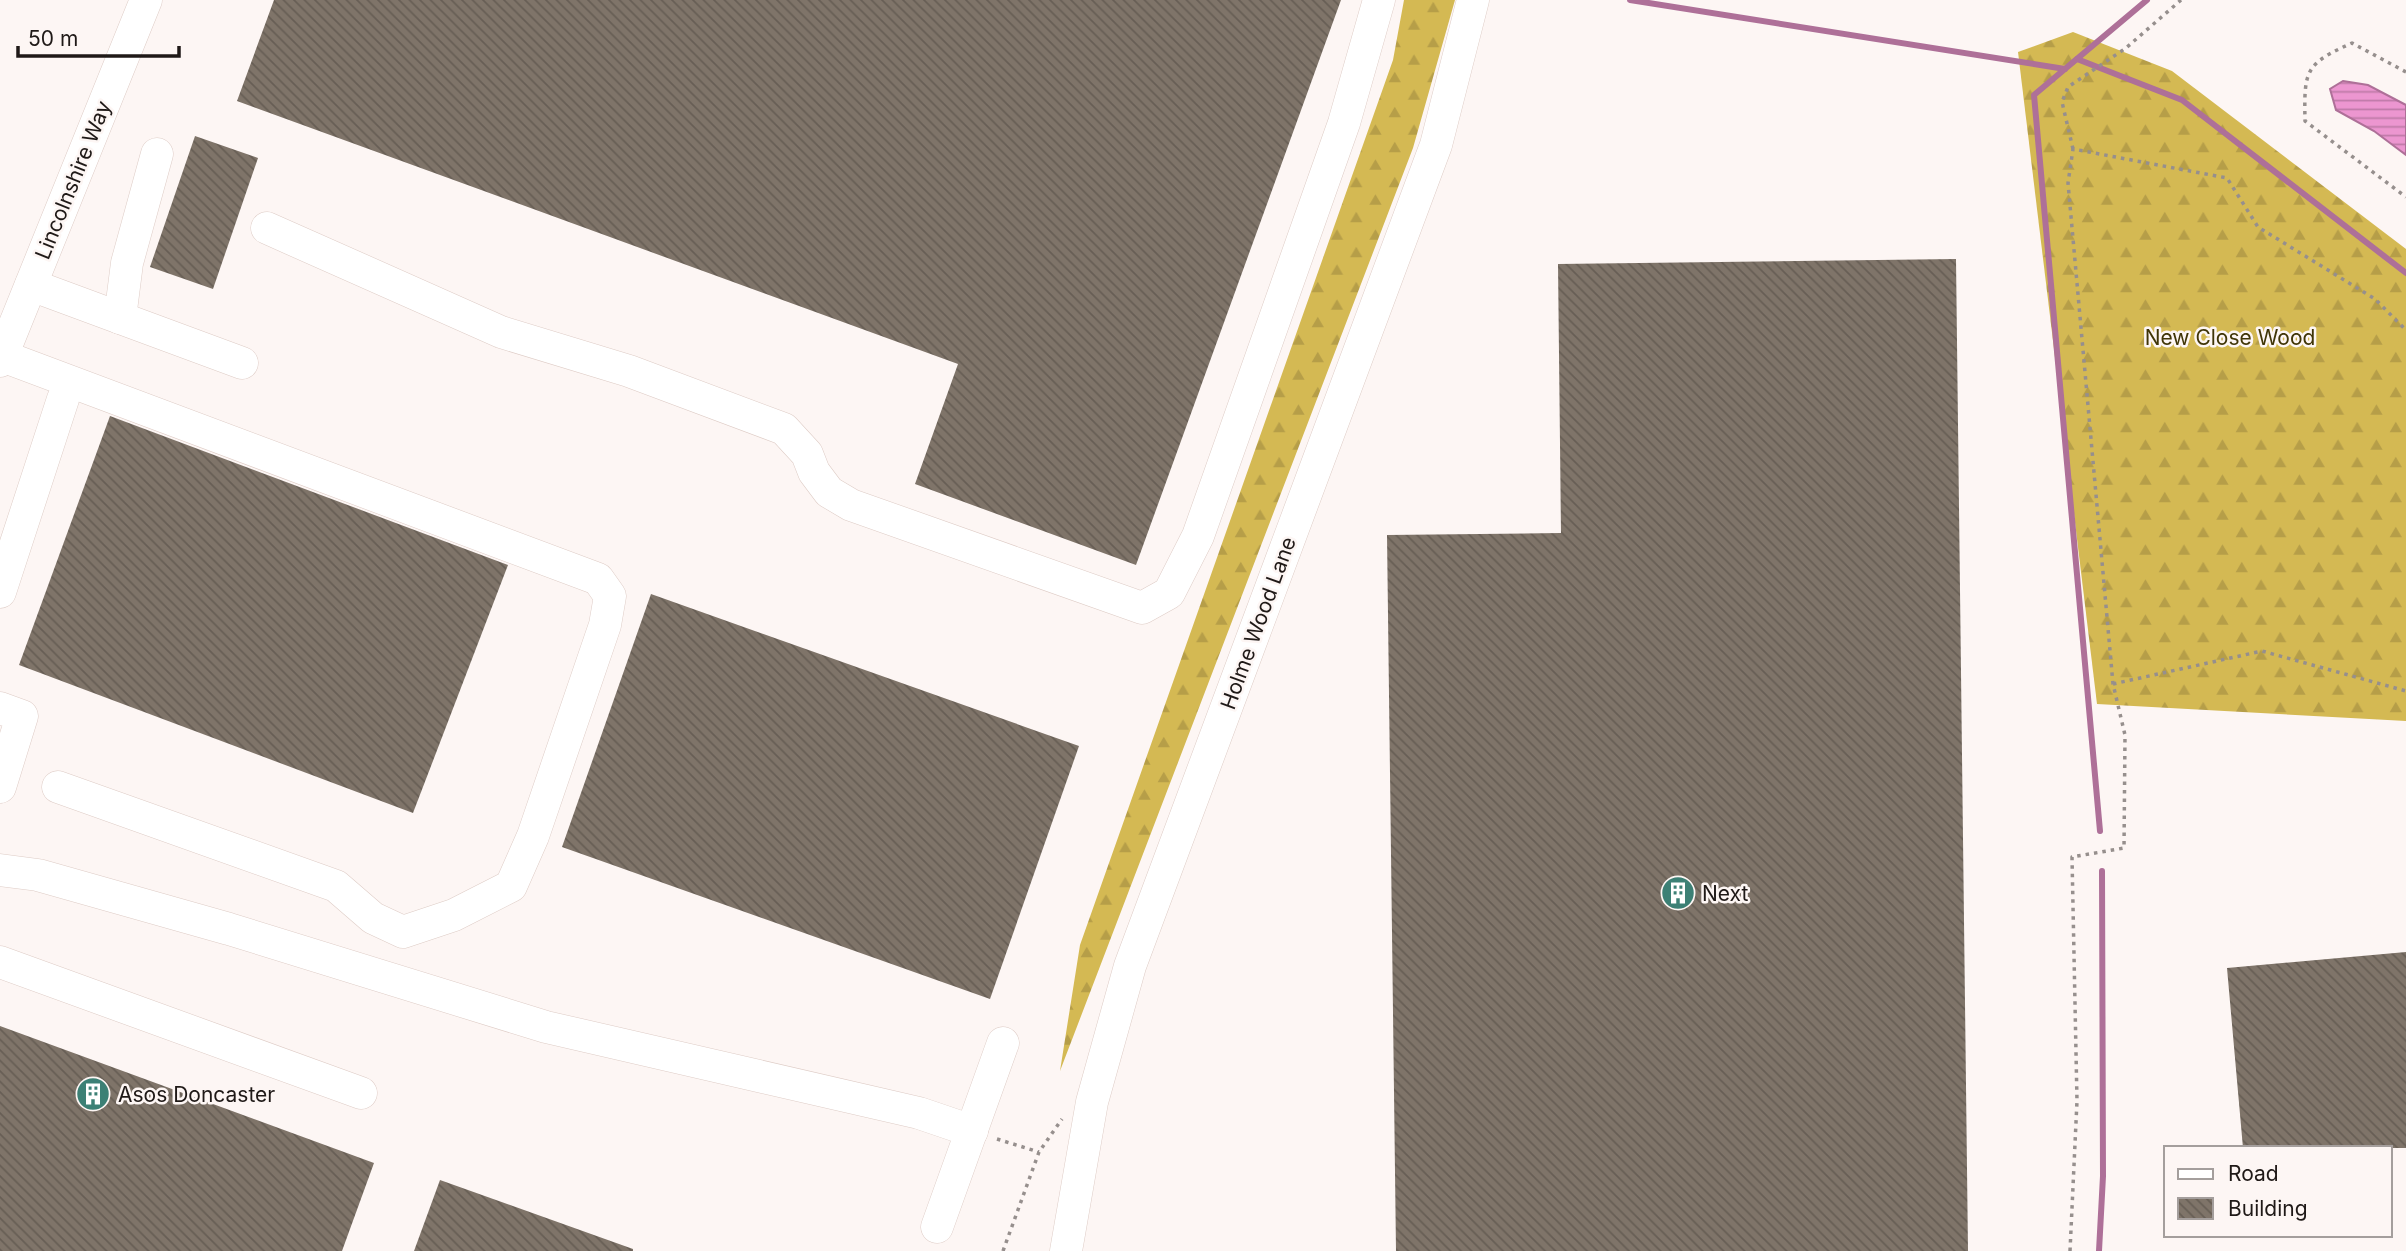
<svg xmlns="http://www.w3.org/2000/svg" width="2406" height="1251" font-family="Inter,sans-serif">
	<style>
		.forest { fill: url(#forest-firs) }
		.water { fill: url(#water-rules); stroke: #ae7098; stroke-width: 2 }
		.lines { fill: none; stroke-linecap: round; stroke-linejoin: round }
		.stream { stroke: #ae7098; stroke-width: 6 }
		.building { fill: url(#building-back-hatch) }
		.minor-casing { stroke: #deccc6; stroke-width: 33 }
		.path { stroke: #968f8d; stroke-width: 3.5; stroke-dasharray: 3.5 5; stroke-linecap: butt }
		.minor { stroke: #fff; stroke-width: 32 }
		.labels { text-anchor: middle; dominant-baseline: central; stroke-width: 5; stroke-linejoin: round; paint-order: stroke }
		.street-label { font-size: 21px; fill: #1f1917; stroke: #fdf6f4 }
		.park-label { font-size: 21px; fill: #403507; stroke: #fdf6f4 }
		.poi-label { font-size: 21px; fill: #1f1917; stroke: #fdf6f4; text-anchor: start }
	</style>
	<defs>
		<pattern id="forest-firs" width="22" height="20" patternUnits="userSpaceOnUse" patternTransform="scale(1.75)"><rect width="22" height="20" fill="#d4b953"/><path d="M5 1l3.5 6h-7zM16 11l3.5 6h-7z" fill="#b69e48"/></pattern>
		<pattern id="water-rules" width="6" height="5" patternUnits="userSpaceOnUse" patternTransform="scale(1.75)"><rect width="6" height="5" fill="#ec96d0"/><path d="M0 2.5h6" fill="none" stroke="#bf7aa8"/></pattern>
		<pattern id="building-back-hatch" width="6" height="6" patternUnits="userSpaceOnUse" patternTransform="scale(1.75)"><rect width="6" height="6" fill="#7f7469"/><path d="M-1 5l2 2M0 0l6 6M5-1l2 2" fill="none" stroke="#675e55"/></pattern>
	</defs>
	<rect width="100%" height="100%" fill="#fdf6f4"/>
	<g class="forest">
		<path d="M1404,0H1455L1413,148L1060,1071L1080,945L1393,60Z"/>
		<path d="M2073,32L2172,71L2406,249V721L2097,704L2018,52Z"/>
	</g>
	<path class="water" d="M2343,81L2368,85L2406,105V155L2374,131L2336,110L2330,89Z"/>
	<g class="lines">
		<g class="stream">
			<path d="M1630,0L2065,69"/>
			<path d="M2077,59L2182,100L2406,273"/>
			<path d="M2100,831L2034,95L2147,0"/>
			<path d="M2099,1251L2103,1176L2102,871"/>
		</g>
	</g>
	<g class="building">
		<path d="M274,0H1341L1136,565L915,484L958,364L237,101Z"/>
		<path d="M195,136L258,158L213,289L150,267Z"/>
		<path d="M1956,259L1968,1251H1396L1387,535L1561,533L1558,264Z"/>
		<path d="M110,416L508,565L413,813L19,665Z"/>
		<path d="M651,594L1079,746L990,999L562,847Z"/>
		<path d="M2406,952V1148H2243L2227,968Z"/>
		<path d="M0,1026L374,1163L342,1251H0Z"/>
		<path d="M440,1180L633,1249V1251H414Z"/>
	</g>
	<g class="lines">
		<g class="minor-casing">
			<g id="minor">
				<path d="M267,228L501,332L629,371L784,429L807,454L814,472L829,492L851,505L1142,608L1169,593L1198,536L1344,123L1379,0"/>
				<path d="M31,285L242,363"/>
				<path d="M120,318L127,263L157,154"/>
				<path d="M2,356L598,579L610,596L605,625L533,836L511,886L454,915L403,932L373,918L336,886L58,787"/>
				<path d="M0,361L146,0"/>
				<path d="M0,592L63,399"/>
				<path d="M0,708L22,716L0,787"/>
				<path d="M0,870L38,875L229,929L546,1027L919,1113L972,1131"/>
				<path d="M0,962L361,1093"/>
				<path d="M937,1227L1003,1043"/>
				<path d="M1066,1251L1092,1102L1130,966L1436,145L1473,0"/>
			</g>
		</g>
		<g class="path">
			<path d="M2406,72L2352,43C2305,64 2304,70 2305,121L2406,197"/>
			<path d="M2073,149L2062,102L2068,87L2126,48L2181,0"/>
			<path d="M2113,684L2262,651L2406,691"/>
			<path d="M997,1139L1039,1152"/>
			<path d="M1003,1251L1039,1152L1062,1119"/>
			<path d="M2070,1251L2077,1101L2072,857L2124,848L2125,735L2113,684L2068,183L2073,149L2227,178L2258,227L2375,299L2406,330"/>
		</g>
		<use href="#minor" class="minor"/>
	</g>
	<defs>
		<g id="building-disc" transform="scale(1.75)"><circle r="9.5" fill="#3c8075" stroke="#fdf6f4"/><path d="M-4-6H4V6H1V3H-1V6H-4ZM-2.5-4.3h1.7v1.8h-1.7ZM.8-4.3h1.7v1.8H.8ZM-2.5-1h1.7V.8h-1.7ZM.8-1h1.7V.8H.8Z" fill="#fff"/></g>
	</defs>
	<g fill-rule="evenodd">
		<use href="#building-disc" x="1678" y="893"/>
		<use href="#building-disc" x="93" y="1094"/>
	</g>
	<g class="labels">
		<g class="street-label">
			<text transform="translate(73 180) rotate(-68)">Lincolnshire Way</text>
			<text transform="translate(1258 623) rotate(-70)">Holme Wood Lane</text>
		</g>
		<g class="park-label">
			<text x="2230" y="337">New Close Wood</text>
		</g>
		<g class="poi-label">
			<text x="1702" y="893">Next</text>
			<text x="118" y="1094">Asos Doncaster</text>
		</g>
	</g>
	<rect x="2164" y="1146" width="228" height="91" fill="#fdf6f4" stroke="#a49e9c" stroke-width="2"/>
	<rect x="2178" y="1169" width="35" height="10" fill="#ffffff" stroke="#a49e9c" stroke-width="2"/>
	<text x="2228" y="1181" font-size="21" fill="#1f1917">Road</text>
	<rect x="2178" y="1198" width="35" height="21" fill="url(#building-back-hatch)" stroke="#a49e9c" stroke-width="2"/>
	<text x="2228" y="1216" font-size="21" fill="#1f1917">Building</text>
	<path d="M18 46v10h161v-10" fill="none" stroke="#1f1917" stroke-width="3.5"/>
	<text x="28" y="46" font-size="21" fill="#1f1917" stroke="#fdf6f4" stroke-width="5" paint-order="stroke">50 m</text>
</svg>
